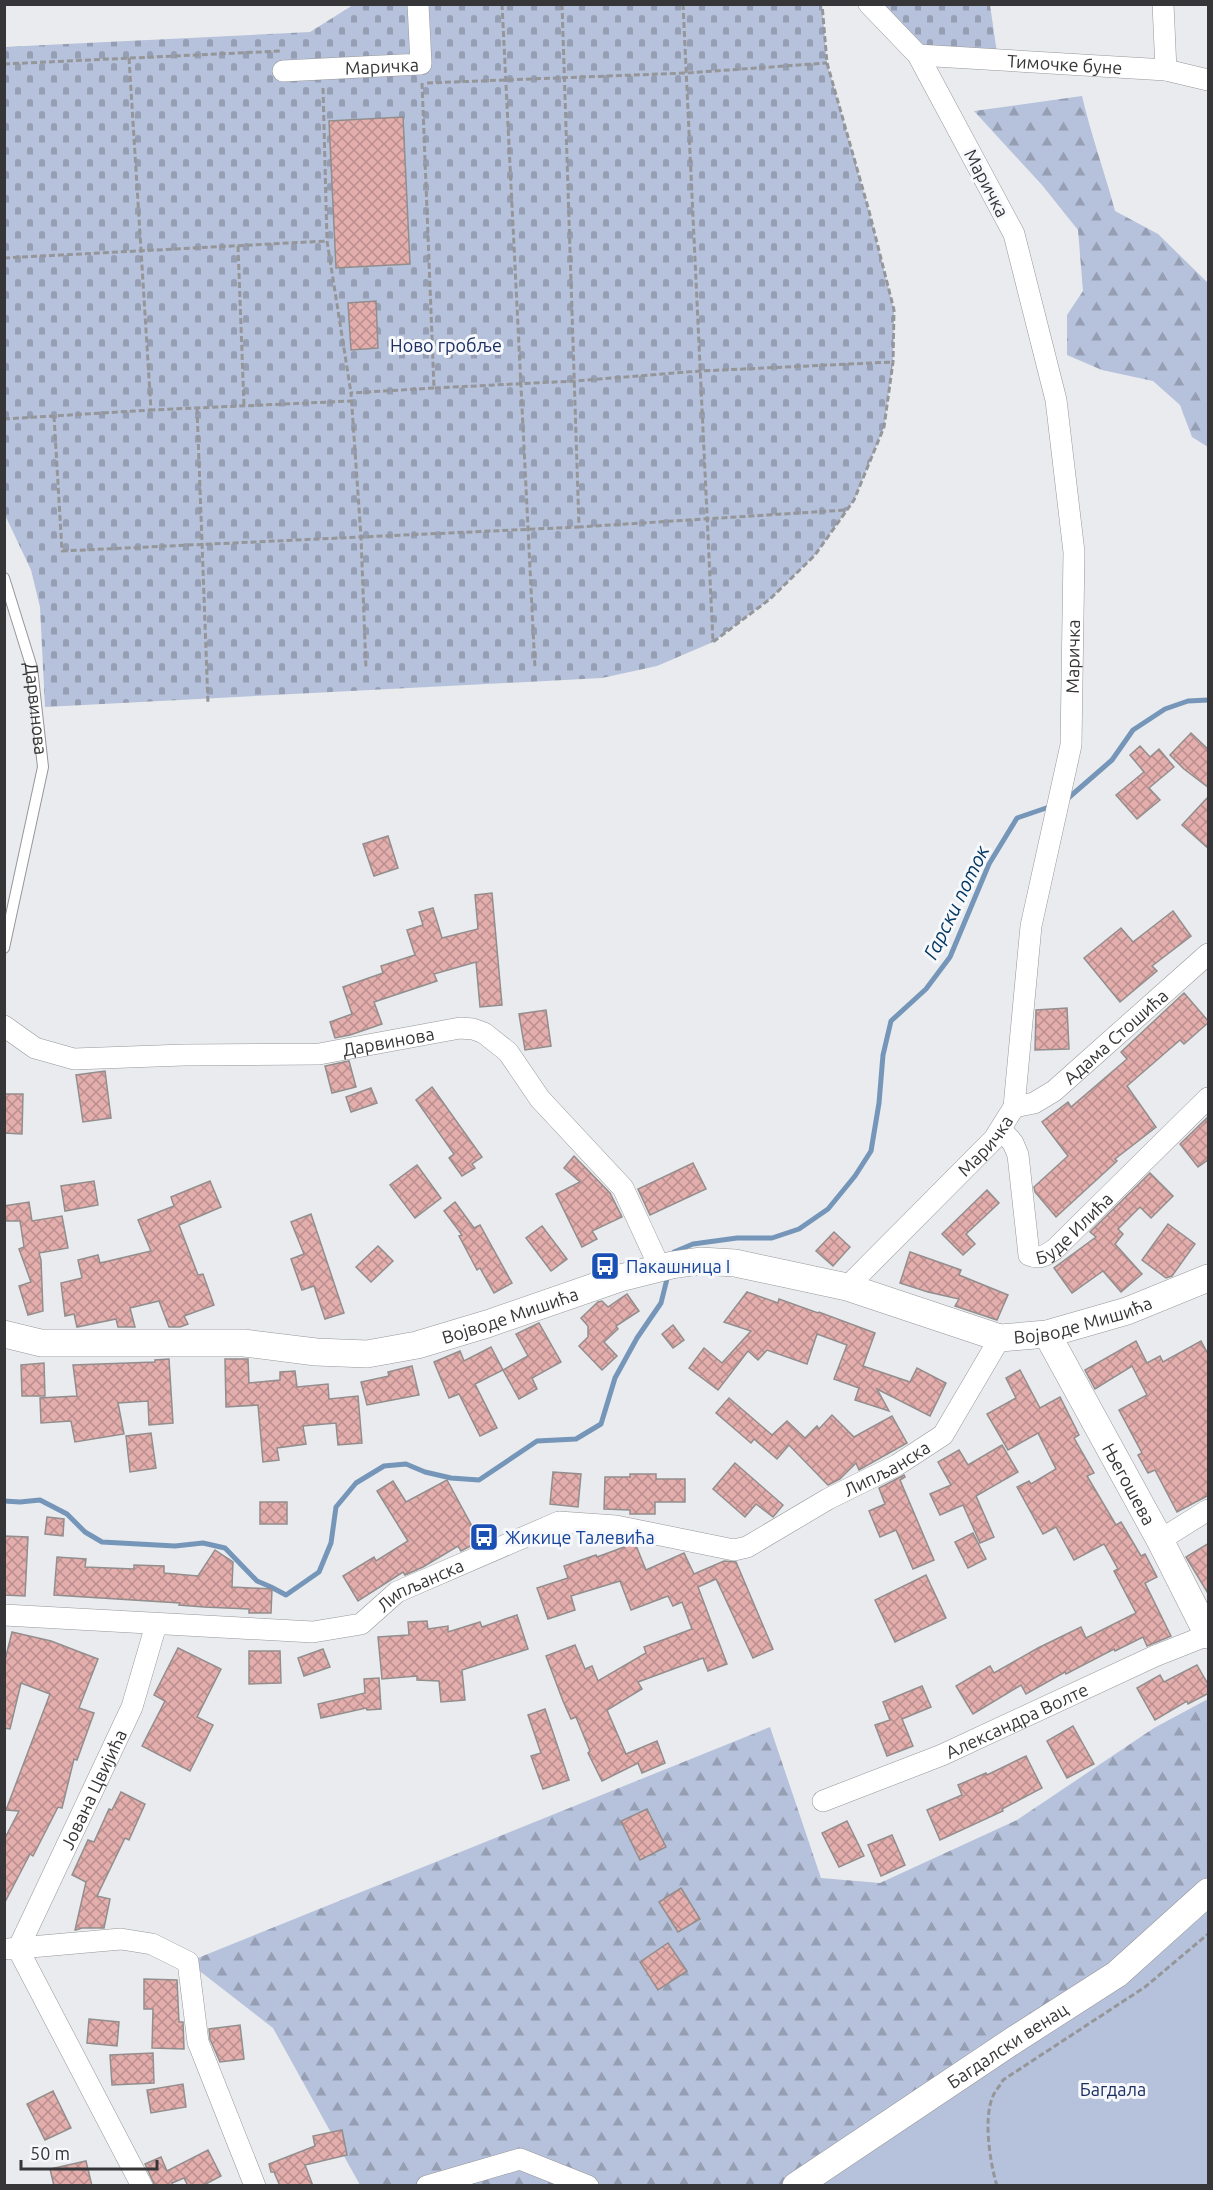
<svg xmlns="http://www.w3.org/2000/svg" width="1213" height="2190" font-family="Ubuntu,sans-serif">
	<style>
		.forest { fill: url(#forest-firs) }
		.cemetery { fill: url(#cemetery-stones) }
		.park { fill: #b6c2db }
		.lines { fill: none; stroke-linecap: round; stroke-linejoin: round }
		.stream { stroke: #7596b8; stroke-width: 5 }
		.building { fill: url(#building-cross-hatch); stroke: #928e8e; stroke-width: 1.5 }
		.service-casing { stroke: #96979a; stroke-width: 12 }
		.minor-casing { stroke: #96979a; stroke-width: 22 }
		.tertiary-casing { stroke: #96979a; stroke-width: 28 }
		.path { stroke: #959699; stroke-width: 3; stroke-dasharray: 6 3; stroke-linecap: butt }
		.service { stroke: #fff; stroke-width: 10 }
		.minor { stroke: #fff; stroke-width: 21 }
		.tertiary { stroke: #fff; stroke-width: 27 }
		.labels { text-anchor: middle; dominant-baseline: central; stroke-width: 6; stroke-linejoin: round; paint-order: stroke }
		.street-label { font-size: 18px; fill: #363638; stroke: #f6f8fb }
		.park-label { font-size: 18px; fill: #1c2f62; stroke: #f6f8fb }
		.transit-label { font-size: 18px; fill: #164399; stroke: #f6f8fb; text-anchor: start }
		.water-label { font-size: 20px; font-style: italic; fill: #003662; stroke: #f6f8fb }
	</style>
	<defs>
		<pattern id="forest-firs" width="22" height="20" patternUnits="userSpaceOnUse" patternTransform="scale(1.5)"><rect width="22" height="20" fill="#b6c2db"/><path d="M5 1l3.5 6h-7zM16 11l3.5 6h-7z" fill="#959eb3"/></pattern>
		<pattern id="cemetery-stones" width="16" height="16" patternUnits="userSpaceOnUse" patternTransform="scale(1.5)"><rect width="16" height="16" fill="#b6c2db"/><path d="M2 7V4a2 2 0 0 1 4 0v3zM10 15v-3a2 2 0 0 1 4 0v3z" fill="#959eb3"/></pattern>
		<pattern id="building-cross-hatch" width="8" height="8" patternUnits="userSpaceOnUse" patternTransform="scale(1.5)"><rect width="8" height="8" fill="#e4aead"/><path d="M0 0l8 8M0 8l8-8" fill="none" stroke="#ba8e8e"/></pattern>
	</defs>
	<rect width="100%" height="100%" fill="#e9ebee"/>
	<g class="forest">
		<path d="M1082,96C1091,135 1105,173 1115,211L1158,234L1208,283V447L1192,437L1180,405L1153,381L1102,370L1067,355V315L1083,291L1078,230L1042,185L974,111Z"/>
		<path d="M1208,1699V1892L1117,1974L796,2185H360L273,2028L188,1962L770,1727L821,1878L880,1883L1017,1820L1154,1728Z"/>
	</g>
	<g class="cemetery">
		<path d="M353,5H822L827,63L869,211L894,310L893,362L884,427L854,500L815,555L770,599L713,642L657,666L602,678L45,707L40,607L31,570L5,515L4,47L310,32Z"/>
		<path d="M869,5H990L998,60L918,55Z"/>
	</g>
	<path class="park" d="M1208,1892V2185L796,2186L899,2118Z"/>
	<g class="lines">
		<g class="stream">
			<path d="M1066,800L1112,760L1133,730L1165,709L1188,701L1208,700"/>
			<path d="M674,1252L693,1244L737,1238H772L799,1229L828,1209L855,1176L871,1151L879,1103L883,1055L891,1021L926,989L950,957L989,864L1017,818L1052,806"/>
			<path d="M4,1501L20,1502L40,1500L67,1514L85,1532L102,1542L175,1546L203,1543L225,1548L257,1581L271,1587L286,1595L319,1572L331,1543L336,1507L356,1483L384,1466L406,1464L425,1472L451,1478L479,1480L537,1441L576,1439L601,1424L615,1378L637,1338L661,1303L668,1275"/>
		</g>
	</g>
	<g class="building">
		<path d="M403,117L410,264L336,268L329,121Z"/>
		<path d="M376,301L378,348L351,350L348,303Z"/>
		<path d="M1191,733L1209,750V788L1184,769L1170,755Z"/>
		<path d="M1140,746L1150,757L1159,749L1174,767L1149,788L1160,800L1137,819L1116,795L1144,772L1130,755Z"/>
		<path d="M1209,796V849L1182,825Z"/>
		<path d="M388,836L398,868L374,876L363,844Z"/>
		<path d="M492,893L502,1005L480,1007L476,962L434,974L437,981L374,1002L382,1024L350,1035L335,1038L330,1022L352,1014L343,987L383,973L381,966L415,955L407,930L423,925L419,912L433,908L442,938L478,929L475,895Z"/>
		<path d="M1173,911L1191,936L1152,966L1157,971L1120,1002L1084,958L1121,928L1133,942Z"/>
		<path d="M1184,993L1209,1022L1184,1044L1180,1040L1127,1086L1156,1127L1115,1159L1117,1161L1056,1217L1035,1192L1034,1187L1068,1156L1042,1122L1068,1102L1071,1107L1127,1059L1121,1052Z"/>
		<path d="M1067,1008L1069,1049L1035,1050L1036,1010Z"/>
		<path d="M546,1010L551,1046L525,1050L519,1014Z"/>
		<path d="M349,1061L356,1087L332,1093L325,1066Z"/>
		<path d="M105,1071L111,1118L83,1122L76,1075Z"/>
		<path d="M432,1087L482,1157L472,1164L475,1168L462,1176L449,1158L454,1154L416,1100Z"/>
		<path d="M371,1088L377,1103L351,1112L346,1097Z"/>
		<path d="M4,1094H23L22,1134L4,1133Z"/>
		<path d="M1209,1116V1159L1198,1167L1180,1144Z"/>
		<path d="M574,1156L610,1193L622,1217L592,1231L597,1239L582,1247L556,1194L580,1182L564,1168Z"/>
		<path d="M693,1163L706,1189L650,1215L638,1189Z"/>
		<path d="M417,1165L441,1198L415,1218L390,1185Z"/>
		<path d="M1150,1173L1173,1196L1151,1218L1140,1207L1118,1229L1123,1234L1115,1244L1142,1274L1121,1292L1103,1271L1072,1293L1054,1268L1096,1237L1090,1232Z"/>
		<path d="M94,1181L98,1205L65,1211L61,1186Z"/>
		<path d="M210,1181L221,1207L179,1225L198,1275L203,1274L214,1305L184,1316L188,1324L180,1327H169L159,1301L130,1308L135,1327H118L116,1319L77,1327L74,1314L65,1316L61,1283L82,1278L78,1260L98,1255L100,1263L151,1251L138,1220L174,1206L171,1197Z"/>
		<path d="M987,1190L999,1203L966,1234L975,1244L963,1255L942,1234Z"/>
		<path d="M29,1202L32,1221L62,1216L68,1248L39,1253L41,1260L43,1311L28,1315L19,1286L31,1282L19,1249L24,1247L20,1221H4V1206Z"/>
		<path d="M455,1202L474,1228L480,1225L512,1283L494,1293L480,1268L477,1270L459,1236L462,1235L444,1211Z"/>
		<path d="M311,1214L344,1313L325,1319L314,1286L302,1290L291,1259L304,1254L291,1222Z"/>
		<path d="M1168,1224L1195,1244L1172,1276L1166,1278L1142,1260Z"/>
		<path d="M542,1226L567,1259L551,1271L526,1238Z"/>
		<path d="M834,1232L850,1247L833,1266L816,1251Z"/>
		<path d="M378,1246L393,1261L371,1282L356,1267Z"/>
		<path d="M910,1252L961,1270L959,1275L1008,1295L997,1320L955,1306L959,1299L928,1292L900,1283Z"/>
		<path d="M747,1292L778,1303L779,1299L818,1313L819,1312L875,1333L863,1366L910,1382L917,1368L946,1383L930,1416L877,1389L889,1411L855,1400L859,1388L834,1379L847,1345L817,1334L807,1364L767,1350L758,1360L748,1351L718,1390L689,1368L704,1348L722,1363L751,1331L724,1322Z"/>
		<path d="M627,1294L639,1311L616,1326L618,1329L604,1342L617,1356L602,1370L579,1346L588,1337V1326L581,1318L598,1302L602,1301L608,1307Z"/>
		<path d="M539,1323L561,1362L532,1378L537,1389L519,1399L503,1370L528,1356L516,1334Z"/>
		<path d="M673,1325L684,1340L673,1348L662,1334Z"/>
		<path d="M1136,1341L1147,1363L1160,1356L1163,1362L1201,1341L1209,1356V1495L1177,1512L1155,1470L1148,1473L1138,1455L1142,1453L1119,1410L1147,1395L1132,1366L1095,1389L1085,1370Z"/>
		<path d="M491,1347L503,1370L475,1384L497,1428L480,1436L459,1394L449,1398L434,1362L460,1351L464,1361Z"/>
		<path d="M169,1359L173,1423L149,1425L148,1401L118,1403L124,1434L75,1442L71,1421L41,1423L40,1398L77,1396L73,1365L155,1362V1360Z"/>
		<path d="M225,1359H248L249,1383L280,1380V1372L295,1371L297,1387L328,1384L329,1399L358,1396L362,1443L338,1445L336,1423L303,1426L306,1444L277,1448L279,1460L263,1462L258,1405L226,1407Z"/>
		<path d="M44,1363L45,1396H22L21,1365Z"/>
		<path d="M412,1366L419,1395L367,1405L361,1382L389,1376L388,1372Z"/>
		<path d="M1020,1370L1040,1408L1060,1397L1079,1435L1074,1438L1094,1473L1087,1476L1116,1525L1121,1522L1141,1556L1145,1554L1157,1577L1145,1583L1171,1636L1147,1646L1143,1637L1115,1651L1114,1649L1066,1674L1065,1672L1026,1694L1021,1685L973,1714L956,1686L990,1666L994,1673L1038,1648L1081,1627L1086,1638L1136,1613L1114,1571L1118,1569L1104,1544L1074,1560L1056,1527L1043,1534L1017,1487L1029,1481L1031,1484L1056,1469L1038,1433L1008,1450L987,1414L1016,1398L1006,1378Z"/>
		<path d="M729,1398L772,1435L787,1421L805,1438L817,1426L819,1429L832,1415L854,1437L892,1416L907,1443L859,1470L856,1463L840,1479L828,1485L789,1445L777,1459L754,1439L751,1443L716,1413Z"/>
		<path d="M151,1433L156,1468L130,1472L126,1436Z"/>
		<path d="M1002,1445L1018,1472L976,1496L994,1537L980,1543L963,1505L940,1515L930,1494L951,1485L938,1462L959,1450L968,1465Z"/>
		<path d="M735,1463L783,1505L773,1517L756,1504L745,1517L713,1489Z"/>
		<path d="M553,1472L581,1474L578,1507L550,1504Z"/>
		<path d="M630,1474H656V1479H685V1502H655V1514H630V1510L604,1509L605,1477H630Z"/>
		<path d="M904,1475L905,1477L900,1480L934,1560L913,1569L896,1530L880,1537L869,1511L885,1504L879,1488Z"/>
		<path d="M447,1480L480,1541L461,1551L458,1546L423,1567L405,1575L403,1572L358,1601L343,1576L374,1557L376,1561L408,1541L377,1491L393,1481L406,1502Z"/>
		<rect x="260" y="1502" width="27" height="22"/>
		<path d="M47,1517L64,1519L63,1536L45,1534Z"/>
		<path d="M973,1533L986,1559L968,1568L955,1542Z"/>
		<path d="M4,1536L28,1537L25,1596L4,1595Z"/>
		<path d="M635,1543L646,1570L684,1553L694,1574L724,1561L736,1562L773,1649L753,1658L716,1579L698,1587L727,1664L708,1671L703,1658L638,1682L642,1689L607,1710L626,1754L657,1741L665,1763L642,1773L638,1763L602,1781L588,1753L590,1751L576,1717L571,1719L563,1701L546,1656L575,1645L585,1669L592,1666L598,1681L646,1653L644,1647L692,1629L682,1602L673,1606L668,1596L631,1610L620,1581L571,1596L575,1610L548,1619L537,1588L568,1578L564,1566L596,1555L597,1557Z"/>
		<path d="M1209,1543V1595L1186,1557Z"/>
		<path d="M215,1550L233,1562L232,1587L272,1589L271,1613H249V1609L204,1607L179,1605L180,1603L54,1595L57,1557L86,1559L85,1567L134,1569V1565L164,1566V1573L198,1576Z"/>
		<path d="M926,1575L946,1618L895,1642L875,1600Z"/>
		<path d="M517,1615L528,1649L462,1670L465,1700L441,1702L439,1681L417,1680V1676L382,1679L378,1637L409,1635L408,1622L427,1621L428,1629L448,1626V1632L480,1622L482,1627Z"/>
		<path d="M12,1632L51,1641L98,1659L79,1708L94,1713L77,1760L74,1759L62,1808L58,1807L33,1856L30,1854L4,1904V1840L19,1811L6,1810L50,1694L21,1683L10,1729L4,1728V1664Z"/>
		<path d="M178,1648L221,1669L197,1717L213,1725L190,1771L142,1746L165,1701L154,1695Z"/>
		<path d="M323,1649L330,1667L304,1676L298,1658Z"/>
		<path d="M249,1651H280L281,1683L249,1684Z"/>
		<path d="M1197,1665L1209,1686V1693L1188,1704L1187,1701L1155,1720L1137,1688L1160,1675L1164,1682Z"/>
		<path d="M379,1678L381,1709L367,1710L366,1708L321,1718L318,1704L365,1693L364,1679Z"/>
		<path d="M922,1686L931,1707L902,1719L913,1746L887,1756L875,1725L890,1720L883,1702Z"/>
		<path d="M545,1709L569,1780L543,1789L531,1756L541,1753L528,1715Z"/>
		<path d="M1073,1726L1094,1764L1067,1778L1047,1741Z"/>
		<path d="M1026,1756L1042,1788L1002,1809L1003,1811L940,1840L927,1810L962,1795L958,1785L986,1773L987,1775Z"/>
		<path d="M121,1792L145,1804L129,1840L125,1838L97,1896L110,1899L104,1928H82L76,1930H75L86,1882L72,1875L88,1840L94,1842L109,1809L112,1810Z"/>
		<path d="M647,1809L666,1847L640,1860L621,1821Z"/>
		<path d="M847,1821L864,1856L839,1867L822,1833Z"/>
		<path d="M892,1835L905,1865L881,1876L868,1845Z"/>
		<path d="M681,1888L700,1919L678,1932L659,1902Z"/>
		<path d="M668,1943L687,1971L658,1990L640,1962Z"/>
		<path d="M144,1979L177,1980L179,2022H183L184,2049L152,2048L153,2009H144Z"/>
		<path d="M89,2019L119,2022L117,2046L87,2043Z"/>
		<path d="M240,2025L244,2059L220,2062L210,2039L209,2029Z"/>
		<path d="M153,2053L154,2083L112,2085L110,2055Z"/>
		<path d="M183,2084L186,2107L151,2113L147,2090Z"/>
		<path d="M53,2091L71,2128L45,2140L27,2104Z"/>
		<path d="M342,2130L347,2155L305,2165L313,2186H280L274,2172H271L269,2164L315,2146L313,2136Z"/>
		<path d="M208,2150L221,2176L202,2186H188L184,2178L172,2183L173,2186H155L145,2164L161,2157L167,2171Z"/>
		<path d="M86,2161L92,2186H54L50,2169Z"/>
	</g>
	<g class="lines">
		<g class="service-casing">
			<g id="service">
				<path id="s1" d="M4,578L32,668L43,767L4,948"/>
			</g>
		</g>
		<g class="minor-casing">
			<g id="minor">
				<path d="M1163,4L1166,70"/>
				<path id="s2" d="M918,55L1166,70L1208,80"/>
				<path id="s3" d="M283,71L421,64L418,4"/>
				<path id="s4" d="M4,1026L35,1048L74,1059L184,1055L319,1054L460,1028L473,1029L484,1033L508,1052L540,1099L623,1188L660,1268"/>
				<path id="s5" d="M1014,1107L1034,1103L1054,1091L1208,954"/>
				<path id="s6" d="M1001,1129L1013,1143L1018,1155L1029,1255C1040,1260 1046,1255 1055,1249L1208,1098"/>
				<path id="s7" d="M847,1287L994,1139L1014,1107L1031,926L1071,745L1074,552L1056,400L1014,234L918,55L869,4"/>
				<path d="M1160,1540L1208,1510"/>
				<path id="s8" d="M4,1615L313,1632L361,1624L397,1592L559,1522L616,1526L734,1550L747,1547L828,1499L897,1465L943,1435L1000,1338"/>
				<path id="s9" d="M823,1801L942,1755L1155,1656L1208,1635"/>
				<path d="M8,1949L121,1939L152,1944L188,1962L198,2042L255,2186"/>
				<path id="s10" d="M142,2186L18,1949L132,1707L156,1625"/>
				<path d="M427,2186L520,2159L588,2186"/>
			</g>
		</g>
		<g class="tertiary-casing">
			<g id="tertiary">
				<path id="s11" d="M4,1334L41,1343H244L316,1352L367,1354L417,1345L487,1324L620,1278L672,1265L700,1261L735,1263L847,1287L1000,1338L1047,1334L1127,1311L1208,1278"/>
				<path id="s12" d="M1047,1334L1160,1540L1208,1635"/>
				<path id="s13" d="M796,2186L1014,2040L1117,1974L1208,1892"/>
			</g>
		</g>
		<g class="path">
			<path d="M502,4L535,669"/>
			<path d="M562,4L579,527L846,510"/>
			<path d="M683,4L713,642L770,599L815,555L854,500L884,427L893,362L894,310L869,211L827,63L822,4"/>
			<path d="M129,58L151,410L352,401"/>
			<path d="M4,64L281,51"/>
			<path d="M422,83L434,388L575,381L700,371L893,362"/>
			<path d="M427,83L686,73L827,63"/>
			<path d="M323,88L327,241L351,393"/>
			<path d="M238,246L244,406"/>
			<path d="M4,258L327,241"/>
			<path d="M434,388L351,393L361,537L579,527"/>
			<path d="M197,408L208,704"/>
			<path d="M54,416L62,551L361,537L366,669"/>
			<path d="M4,419L151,410"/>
			<path d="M997,2186C990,2163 983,2118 993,2096C995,2091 1000,2086 1003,2080L1145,1987L1208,1934"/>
		</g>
		<use href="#service" class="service"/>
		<use href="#minor" class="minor"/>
		<use href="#tertiary" class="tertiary"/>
	</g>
	<defs>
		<g id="bus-square" transform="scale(1.5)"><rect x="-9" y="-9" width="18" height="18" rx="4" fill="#1a4fb4" stroke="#f6f8fb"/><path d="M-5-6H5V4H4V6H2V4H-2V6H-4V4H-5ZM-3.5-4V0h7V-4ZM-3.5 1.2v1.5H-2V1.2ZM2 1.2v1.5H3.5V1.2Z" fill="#fff"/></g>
	</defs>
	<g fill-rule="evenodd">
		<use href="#bus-square" x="605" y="1266"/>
		<use href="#bus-square" x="484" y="1537"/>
	</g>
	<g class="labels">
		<g class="street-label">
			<text stroke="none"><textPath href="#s3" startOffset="99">Маричка</textPath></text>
			<text stroke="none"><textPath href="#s2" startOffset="147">Тимочке буне</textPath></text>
			<text transform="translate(987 183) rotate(62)">Маричка</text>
			<text stroke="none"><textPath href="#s7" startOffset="702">Маричка</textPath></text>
			<text stroke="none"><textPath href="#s1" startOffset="135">Дарвинова</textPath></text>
			<text stroke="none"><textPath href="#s5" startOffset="126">Адама Стошића</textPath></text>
			<text stroke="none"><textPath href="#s4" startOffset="394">Дарвинова</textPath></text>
			<text stroke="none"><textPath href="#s7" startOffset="198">Маричка</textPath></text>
			<text stroke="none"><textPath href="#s6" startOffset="188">Буде Илића</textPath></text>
			<text stroke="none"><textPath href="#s11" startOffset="513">Војводе Мишића</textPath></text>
			<text stroke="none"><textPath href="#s11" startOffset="1107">Војводе Мишића</textPath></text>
			<text stroke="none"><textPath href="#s8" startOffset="934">Липљанска</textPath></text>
			<text stroke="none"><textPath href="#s12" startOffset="171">Његошева</textPath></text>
			<text stroke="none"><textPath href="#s8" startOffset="430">Липљанска</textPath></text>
			<text stroke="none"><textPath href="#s9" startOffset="210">Александра Волте</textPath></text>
			<text stroke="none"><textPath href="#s10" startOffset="444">Јована Цвијића</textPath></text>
			<text stroke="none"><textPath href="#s13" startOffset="254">Багдалски венац</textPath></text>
		</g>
		<g class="park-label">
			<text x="446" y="345">Ново гробље</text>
			<text x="1113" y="2089">Багдала</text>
		</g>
		<g class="transit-label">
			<text x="626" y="1266">Пакашница I</text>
			<text x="505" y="1537">Жикице Талевића</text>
		</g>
		<g class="water-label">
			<text transform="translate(956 902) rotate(-64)">Гарски поток</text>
		</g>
	</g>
	<rect width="1213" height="2190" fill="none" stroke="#363638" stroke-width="12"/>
	<path d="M21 2160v9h136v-9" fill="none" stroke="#363638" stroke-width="3"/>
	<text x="30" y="2160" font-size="18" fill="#363638" stroke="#f6f8fb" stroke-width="4.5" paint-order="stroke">50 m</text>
</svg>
